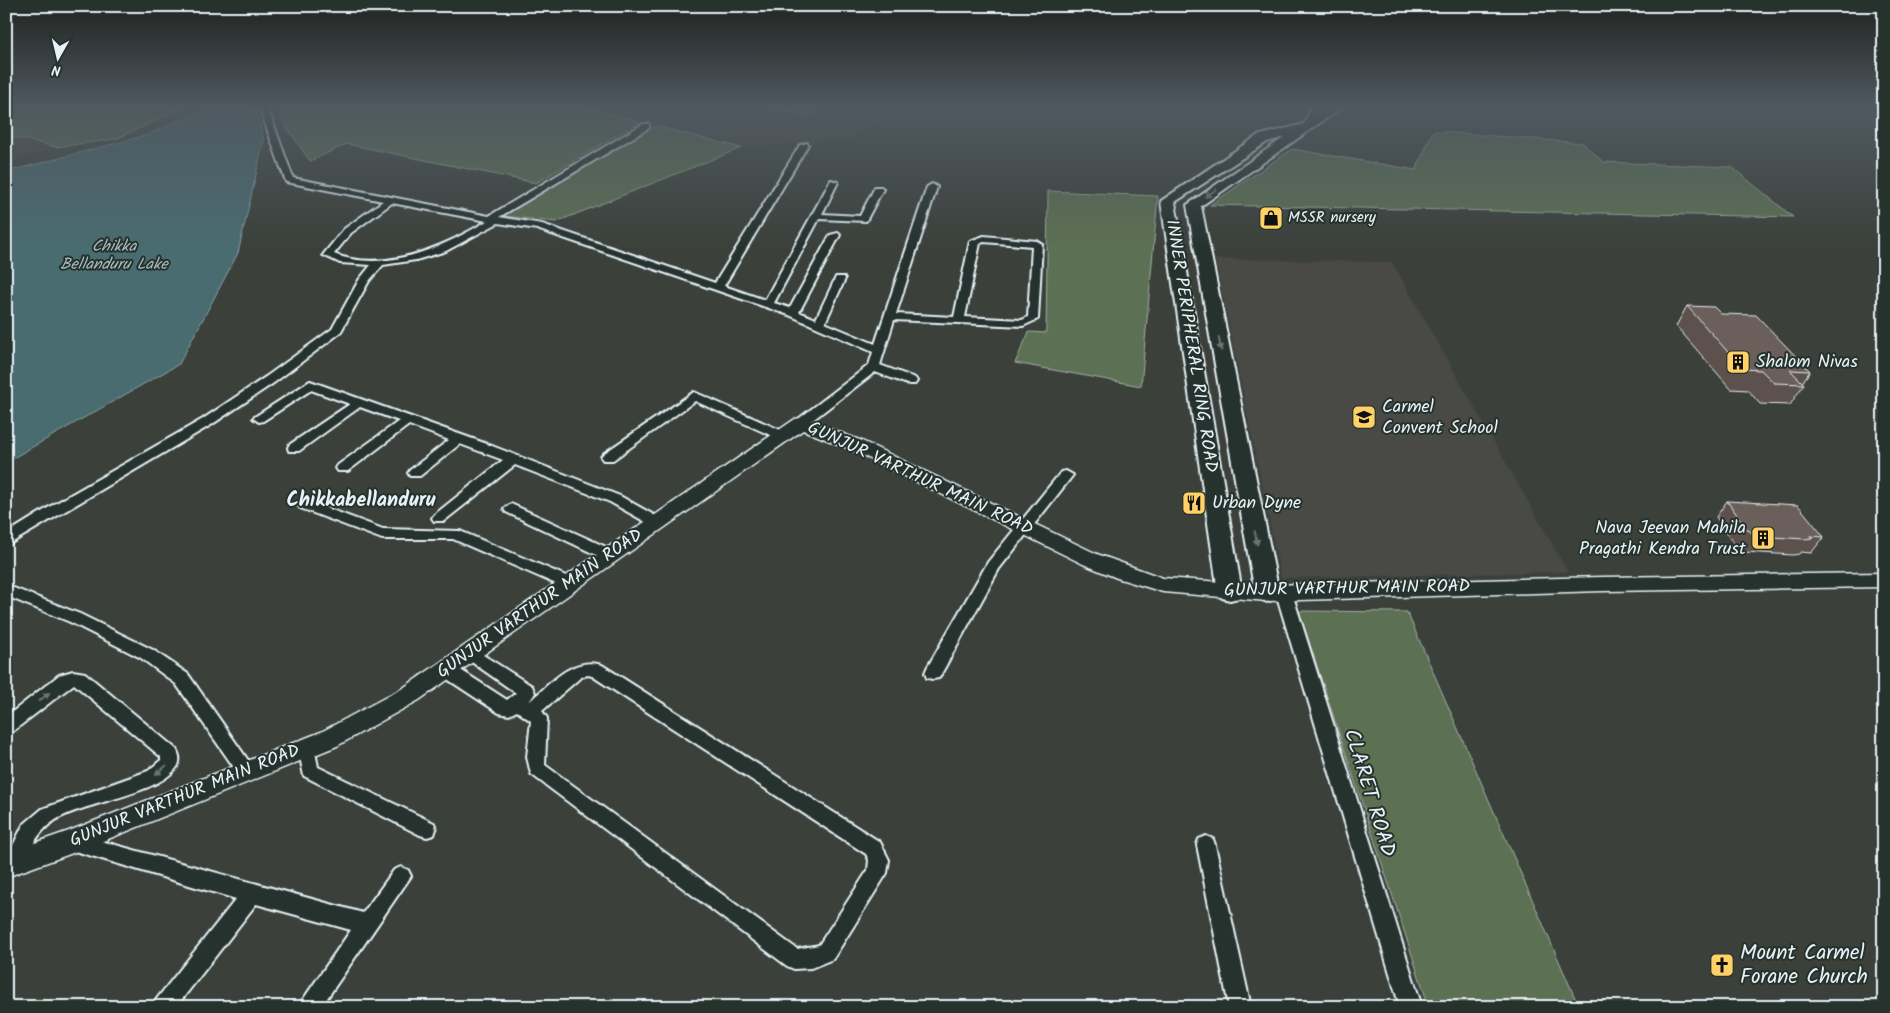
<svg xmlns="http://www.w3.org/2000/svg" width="1890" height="1013" font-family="Kalam,sans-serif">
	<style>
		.built { fill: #494944 }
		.green { fill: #5c7053; stroke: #a2b0a6 }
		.water { fill: #4a6c71; stroke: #89a1a7 }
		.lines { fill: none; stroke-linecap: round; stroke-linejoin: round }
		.minor-casing { stroke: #e8f1f8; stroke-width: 4 }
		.secondary-casing { stroke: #e8f1f8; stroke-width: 3 }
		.primary-casing { stroke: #e8f1f8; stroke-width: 4 }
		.minor { fill: #26332d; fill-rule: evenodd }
		.secondary { fill: #26332d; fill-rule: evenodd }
		.primary { fill: #26332d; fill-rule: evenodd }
		.wall { fill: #5c514d; stroke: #e8f1f8 }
		.building { fill: #6b5e5a; stroke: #e8f1f8 }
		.oneway { fill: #6a7674 }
		.labels { text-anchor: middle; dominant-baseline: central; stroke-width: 4; stroke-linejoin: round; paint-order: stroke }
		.far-poi-label { font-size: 15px; fill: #e8f1f8; stroke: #26332d; text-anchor: start }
		.far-water-label { font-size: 16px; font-style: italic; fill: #a9bcc2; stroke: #26332d }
		.street-label { font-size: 18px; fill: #e8f1f8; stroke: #26332d }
		.poi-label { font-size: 18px; fill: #e8f1f8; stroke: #26332d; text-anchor: start }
		.quarter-label { font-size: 20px; font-weight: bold; fill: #e8f1f8; stroke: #26332d }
		.near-street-label { font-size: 21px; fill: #e8f1f8; stroke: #26332d }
		.near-poi-label { font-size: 21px; fill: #e8f1f8; stroke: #26332d; text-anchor: start }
	</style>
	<rect width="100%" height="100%" fill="#3b403a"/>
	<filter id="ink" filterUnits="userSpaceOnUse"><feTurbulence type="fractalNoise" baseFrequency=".02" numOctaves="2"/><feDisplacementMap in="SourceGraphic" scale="10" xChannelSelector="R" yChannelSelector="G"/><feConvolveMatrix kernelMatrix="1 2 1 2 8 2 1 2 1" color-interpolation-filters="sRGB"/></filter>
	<g filter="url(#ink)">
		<g class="built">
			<path d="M582,106H894L853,138L741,148Z"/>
			<path d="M6,135L56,147L6,163Z"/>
			<path d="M1215,259L1392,262L1568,572L1281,578Z"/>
		</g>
		<g class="green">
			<path d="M6,106H187L116,139L56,147L6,135Z"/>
			<path d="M278,106H582L640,122L536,183L347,144L310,161L282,121Z"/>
			<path d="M759,106H824L809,116Z"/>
			<path d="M655,126L741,148L556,222L504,216Z"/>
			<path d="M1433,131L1583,143L1603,162L1732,167L1793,217L1210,205L1292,149L1416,170Z"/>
			<path d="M1048,191L1158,196L1141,386L1015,363L1029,332L1046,333Z"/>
			<path d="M1299,611L1407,612L1579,1007H1429Z"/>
		</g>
		<path class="water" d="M212,106H255L264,140L238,253L179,364L6,462V172L147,135Z"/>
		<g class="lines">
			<g class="minor-casing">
				<g id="minor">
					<path d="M259,106H267L293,178L489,216L643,124H649V128L499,217L542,224L715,283L800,145L807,143L808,145L724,286L765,300L831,180L838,182L822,214L860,216L875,187H881L883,189L866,221L819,219L774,303L790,308L830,235L838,233L840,235L799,312L816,319L835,279L836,277H844L845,279L825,323L875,344L927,187L932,184L937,187L896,314L954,317L970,241L984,236L1037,241L1042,244L1038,319L1023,326L894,320L880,365L915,378L917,381L915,384H907L875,372L805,426L801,427L795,423L797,420L869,365L873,352L789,315L537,229L498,223L446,251L416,260L383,265L369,281L340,333L275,382L211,425L6,546V534L51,506L203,419L267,376L332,329L359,280L371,265L340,263L323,255L344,229L383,201L286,182ZM392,203L487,221C444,247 385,274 334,254L351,233ZM984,242L1032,246L1028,317L1022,320L965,317L980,243Z"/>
					<path d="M310,381L487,444L620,496L661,519L663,522L661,525H651L610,502L515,465L444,521H434L432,518L434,515L503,460L460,444L420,476H410L408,473L410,470L449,440L409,425L348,471H338L336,468L338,465L399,421L360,407L299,451H289L288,448L289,445L350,404L311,390L263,421L259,422L253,418Z"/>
					<path d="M694,392L787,433L789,436L783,440L779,439L695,401L613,460H603L601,457L603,454Z"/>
					<path d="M1066,471L1073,475L999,569L939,678L933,679L927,678L925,673L927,668L988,562L1061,472Z"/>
					<path d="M305,500L383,529L460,531L573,579L575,583L573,587H563L453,539H382L300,508L298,505Z"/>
					<path d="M511,504L615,551L617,555L615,559H605L506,512L504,509Z"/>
					<path d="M6,585L80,614L153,650L188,674L252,766L255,771L252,776L246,779L240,776L176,684L141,658L70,622L6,596Z"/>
					<path d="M1284,587L1289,589L1292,593L1422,1007H1400L1276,593L1279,589Z"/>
					<path d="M472,648L532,686L535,693L529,702C549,685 572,656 602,665L880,842L889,860L887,873L833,959L811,968L794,969L787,966L531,774L527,757L531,721L517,711L509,715L499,713L441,675L439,670L441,665L447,664L453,665L507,700L516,693L466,658L464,654L466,650ZM588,675L592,676L866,854L869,860L868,870L819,945L797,949L545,765L547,718L542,711L581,677Z"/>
					<path d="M73,671L85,673L176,749C179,754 181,761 177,767C158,795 83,802 54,821C37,832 30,850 22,868L15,871L8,868L6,860L23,825L42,809L148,771L161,760V757L74,684L12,732L6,734V717L59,675Z"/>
					<path d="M307,740L313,742L318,767L434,823L436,829L434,835L427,837L420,835L304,776L298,747L301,742Z"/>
					<path d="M72,833L363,913L394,870L401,867L408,870L411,876L321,1007H298L351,930L256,904L176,1007H153L156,1000L236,899L65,848L63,842L65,836Z"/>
					<path d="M1206,836L1213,839L1215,845L1251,1007H1229L1197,845L1199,839Z"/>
				</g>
			</g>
			<g class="secondary-casing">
				<path id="secondary" d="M801,418L862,441L1097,554L1163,578L1267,585L1603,577L1884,573V587L1603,591L1267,601L1163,592L1117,578L1083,564L850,449L803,430L419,700L337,746L81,850L6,877V853L69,831L321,732L403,688L795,419Z"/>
			</g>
			<g class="primary-casing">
				<path id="primary" d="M1312,106H1324L1321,112L1329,106H1344L1201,206L1279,593L1275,599L1267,602L1259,599L1255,593L1187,205L1285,137L1267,142L1175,202L1242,592L1238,598L1230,600L1222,598L1218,592L1161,201L1257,136L1304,124Z"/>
			</g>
			<use href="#minor" class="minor"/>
			<use href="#secondary" class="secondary"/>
			<use href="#primary" class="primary"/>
		</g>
		<g class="wall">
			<path d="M1687,306L1810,371L1802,383L1804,384L1790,405L1760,404L1748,390L1731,389L1676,326Z"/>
			<path d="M1727,501L1824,537L1811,553L1801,552L1799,554L1793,555L1744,552L1736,546L1716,517Z"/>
		</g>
		<g class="building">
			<path d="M1687,306L1714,307L1721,314L1756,315L1810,371L1790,370L1804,384L1774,383L1761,370L1743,369Z"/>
			<path d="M1727,501L1798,505L1824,537L1810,536L1812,538L1805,539L1756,536L1748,530Z"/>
		</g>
		<defs><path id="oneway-solid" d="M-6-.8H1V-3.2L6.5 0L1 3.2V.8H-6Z" transform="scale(1.25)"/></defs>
		<g class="oneway">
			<use href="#oneway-solid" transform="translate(1211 193) rotate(145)"/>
			<use href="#oneway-solid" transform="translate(1220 344) rotate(79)"/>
			<use href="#oneway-solid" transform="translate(1256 538) rotate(79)"/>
			<use href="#oneway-solid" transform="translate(44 697) rotate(-39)"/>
			<use href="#oneway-solid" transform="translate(161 770) rotate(141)"/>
		</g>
	</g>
	<linearGradient id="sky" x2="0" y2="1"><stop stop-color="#202320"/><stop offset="0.43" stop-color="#4f5960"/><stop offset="1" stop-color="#4f5960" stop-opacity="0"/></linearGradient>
	<rect width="1890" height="248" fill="url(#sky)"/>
	<defs>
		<g id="shop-square" transform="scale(1.25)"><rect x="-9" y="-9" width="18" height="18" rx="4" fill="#ffd166" stroke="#26332d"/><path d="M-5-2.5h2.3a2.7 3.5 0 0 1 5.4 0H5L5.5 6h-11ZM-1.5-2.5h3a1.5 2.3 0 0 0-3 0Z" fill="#111"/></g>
		<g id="building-square" transform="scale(1.25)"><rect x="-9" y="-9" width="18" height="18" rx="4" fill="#ffd166" stroke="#26332d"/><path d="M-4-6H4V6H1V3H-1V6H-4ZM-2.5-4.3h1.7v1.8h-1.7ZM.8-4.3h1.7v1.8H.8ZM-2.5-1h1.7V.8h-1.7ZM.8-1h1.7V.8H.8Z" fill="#111"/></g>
		<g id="school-square" transform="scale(1.25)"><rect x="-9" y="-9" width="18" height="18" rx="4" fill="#ffd166" stroke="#26332d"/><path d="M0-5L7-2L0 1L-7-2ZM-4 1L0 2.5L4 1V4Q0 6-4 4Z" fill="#111"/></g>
		<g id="restaurant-square" transform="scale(1.25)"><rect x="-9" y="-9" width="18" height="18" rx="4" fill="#ffd166" stroke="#26332d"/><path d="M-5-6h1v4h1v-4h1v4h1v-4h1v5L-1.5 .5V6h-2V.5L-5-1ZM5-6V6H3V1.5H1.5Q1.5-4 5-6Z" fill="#111"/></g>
		<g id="church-square" transform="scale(1.25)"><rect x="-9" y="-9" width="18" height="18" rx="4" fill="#ffd166" stroke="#26332d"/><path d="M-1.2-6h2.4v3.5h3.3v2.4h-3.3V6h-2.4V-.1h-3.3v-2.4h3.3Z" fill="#111"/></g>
	</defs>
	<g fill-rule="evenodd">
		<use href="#shop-square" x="1271" y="218"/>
		<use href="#building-square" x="1738" y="362"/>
		<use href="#school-square" x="1364" y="417"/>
		<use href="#restaurant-square" x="1194" y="503"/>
		<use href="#building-square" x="1763" y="538"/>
		<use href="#church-square" x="1722" y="965"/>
	</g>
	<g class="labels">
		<g class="far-poi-label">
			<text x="1288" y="218">MSSR nursery</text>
		</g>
		<g class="far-water-label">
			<text x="114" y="246">Chikka<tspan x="114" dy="18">Bellanduru Lake</tspan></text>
		</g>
		<g class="street-label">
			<text transform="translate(1191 346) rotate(81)">INNER PERIPHERAL RING ROAD</text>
			<text transform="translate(920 479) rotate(25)">GUNJUR VARTHUR MAIN ROAD</text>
			<text transform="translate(1347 589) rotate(-1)">GUNJUR VARTHUR MAIN ROAD</text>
			<text transform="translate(540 604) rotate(-35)">GUNJUR VARTHUR MAIN ROAD</text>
			<text transform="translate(185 796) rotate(-22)">GUNJUR VARTHUR MAIN ROAD</text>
		</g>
		<g class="poi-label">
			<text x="1756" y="362">Shalom Nivas</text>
			<text x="1382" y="407">Carmel<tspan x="1382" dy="21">Convent School</tspan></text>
			<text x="1212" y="503">Urban Dyne</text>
			<text x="1746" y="528" text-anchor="end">Nava Jeevan Mahila<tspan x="1746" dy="21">Pragathi Kendra Trust</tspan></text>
		</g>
		<g class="quarter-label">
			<text x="361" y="501">Chikkabellanduru</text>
		</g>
		<g class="near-street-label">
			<text transform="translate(1369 793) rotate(73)">CLARET ROAD</text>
		</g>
		<g class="near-poi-label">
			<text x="1740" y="953">Mount Carmel<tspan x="1740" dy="24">Forane Church</tspan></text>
		</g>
	</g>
	<rect width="1890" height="1013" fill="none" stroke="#26332d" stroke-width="25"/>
	<rect x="12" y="12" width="1865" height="988" fill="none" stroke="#e8f1f8" stroke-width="2" filter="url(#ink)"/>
	<g transform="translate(58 58) rotate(188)" stroke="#26332d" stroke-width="4" paint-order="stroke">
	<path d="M0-4L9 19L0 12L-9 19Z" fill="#e8f1f8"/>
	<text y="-8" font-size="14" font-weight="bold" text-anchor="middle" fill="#e8f1f8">N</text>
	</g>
</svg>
